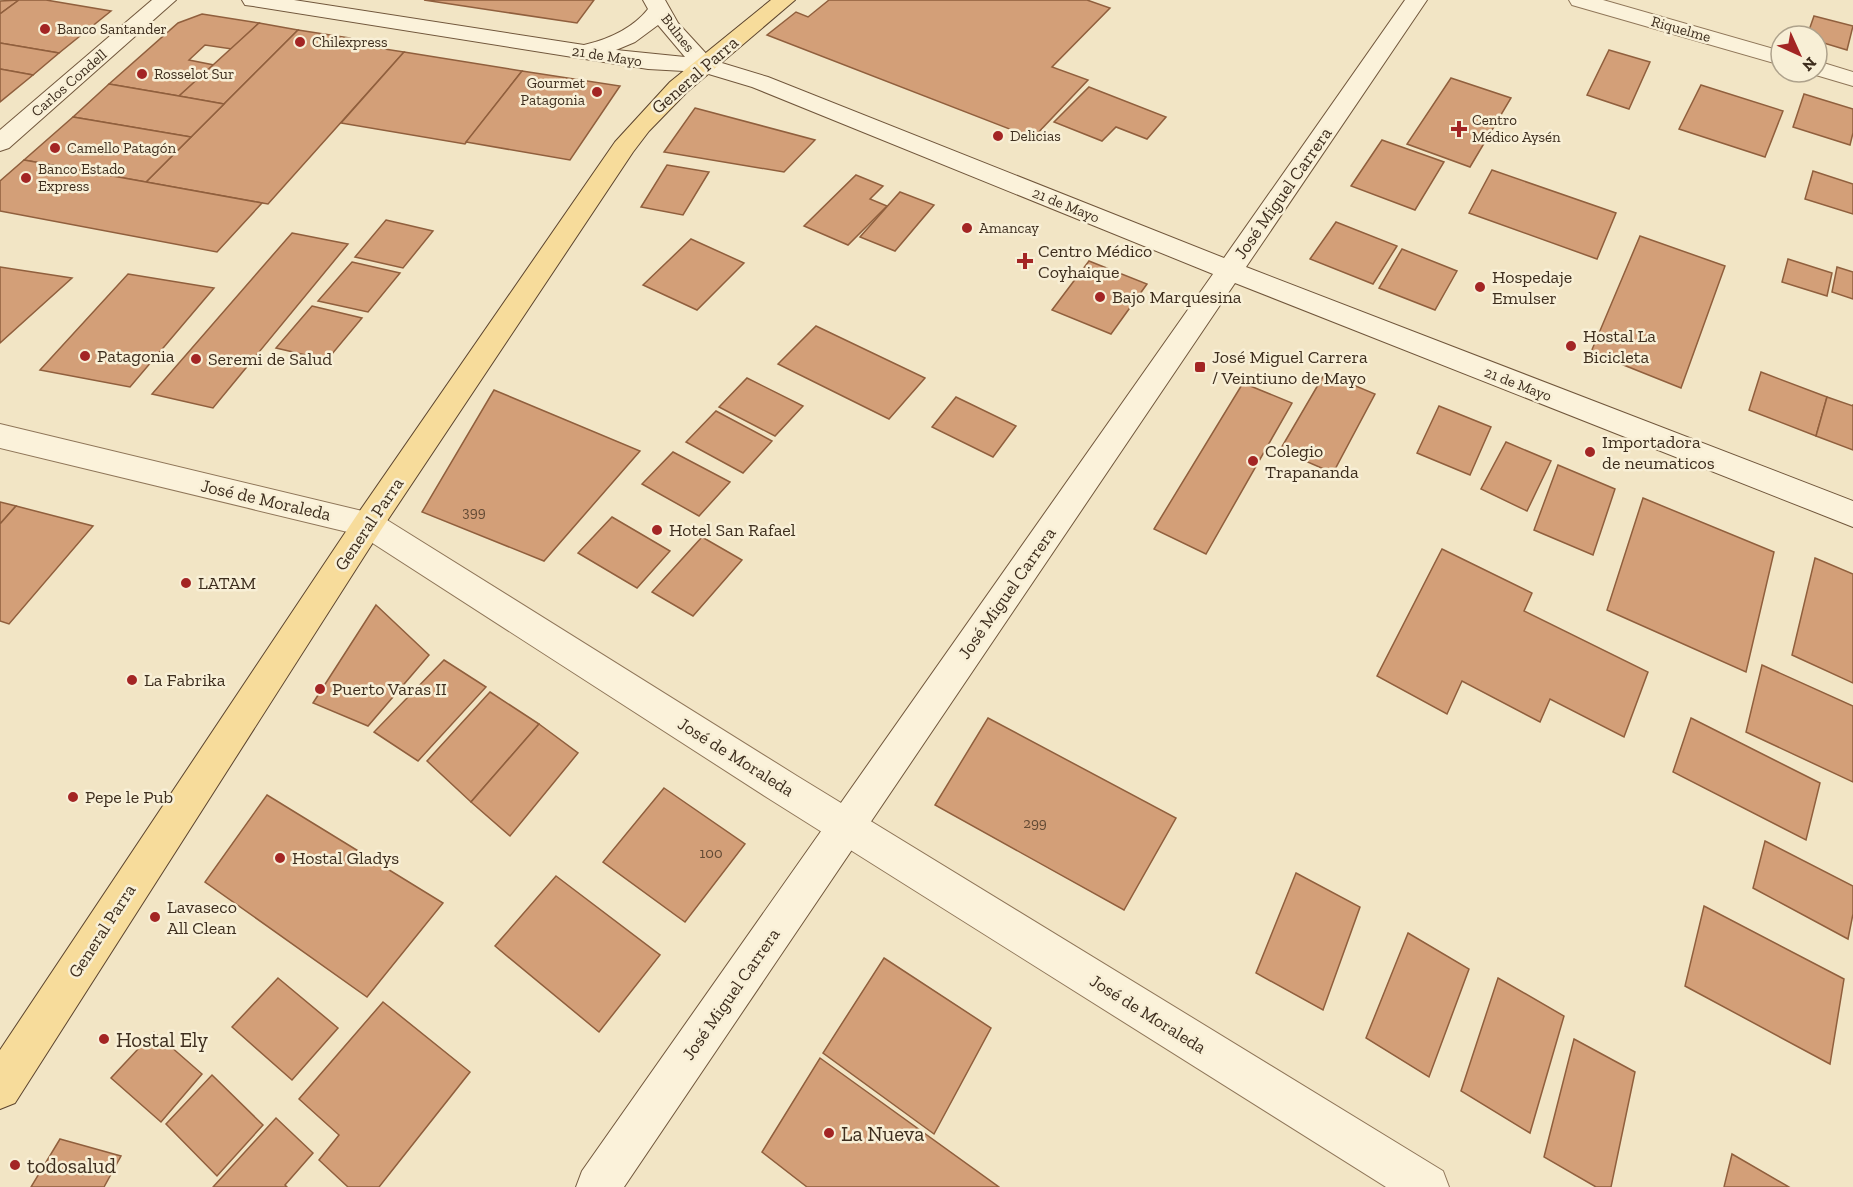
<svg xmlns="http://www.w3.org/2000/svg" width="1853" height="1187" font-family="'Zilla Slab',serif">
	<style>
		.building { fill: #d39f78; stroke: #905f3d; stroke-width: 1.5 }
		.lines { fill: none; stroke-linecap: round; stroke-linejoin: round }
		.street-casing { stroke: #8f7659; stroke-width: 2 }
		.secondary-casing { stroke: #71573c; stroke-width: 2 }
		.primary-casing { stroke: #5c442e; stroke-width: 2 }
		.street { fill: #fbf2da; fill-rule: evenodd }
		.secondary { fill: #fbf2da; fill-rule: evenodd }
		.primary { fill: #f7dc9b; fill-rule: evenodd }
		.poi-dot { fill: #a32524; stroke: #f8efd6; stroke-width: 2 }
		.labels { text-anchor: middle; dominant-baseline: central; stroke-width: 5; stroke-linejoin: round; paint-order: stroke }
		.far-poi-label { font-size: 15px; fill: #3e2e1e; stroke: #f8efd6; text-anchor: start }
		.far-street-label { font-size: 15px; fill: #3e2e1e; stroke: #f8efd6 }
		.number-label { font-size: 15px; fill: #634a34 }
		.street-label { font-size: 18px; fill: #3e2e1e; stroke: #f8efd6 }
		.poi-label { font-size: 18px; fill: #3e2e1e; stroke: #f8efd6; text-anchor: start }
		.near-poi-label { font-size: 21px; fill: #3e2e1e; stroke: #f8efd6; text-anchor: start }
	</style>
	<rect width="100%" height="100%" fill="#f2e5c5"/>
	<g class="building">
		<path d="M19,0L0,14V1Z"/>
		<path d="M19,0H46L111,11L59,53L0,43V14Z"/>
		<path d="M424,0H594L577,23Z"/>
		<path d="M829,0H1087L1110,8L1052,67L1088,80L1033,138L767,35L796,12L808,17Z"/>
		<path d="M202,14L259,23L232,49L205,45L189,60L214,65L179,96L109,84L178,23Z"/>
		<path d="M1814,16L1853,26L1847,50L1817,41V36H1807Z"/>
		<path d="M259,23L298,30L224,104L179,96Z"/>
		<path d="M298,30L350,38L346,43L404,52L268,204L146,182Z"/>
		<path d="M0,43L59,53L33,75L0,69Z"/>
		<path d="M1609,50L1650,62L1629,109L1587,95Z"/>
		<path d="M404,52L522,71L465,144L341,123Z"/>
		<path d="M0,69L33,75L0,102Z"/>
		<path d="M522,71L620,86L570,160L466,142Z"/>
		<path d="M1451,78L1511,98L1470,167L1407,144Z"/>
		<path d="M109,84L179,96L224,104L191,137L73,117Z"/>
		<path d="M1701,85L1783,111L1765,157L1679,129Z"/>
		<path d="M1089,87L1166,117L1147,139L1116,127L1102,141L1054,122Z"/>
		<path d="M1804,94L1853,109V133L1850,145L1793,127Z"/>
		<path d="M695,108L815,140L784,172L664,152Z"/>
		<path d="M73,117L191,137L146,182L24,160Z"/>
		<path d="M1382,140L1444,162L1415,210L1351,186Z"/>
		<path d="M24,160L146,182L262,203L217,252L0,211V181Z"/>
		<path d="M667,165L709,172L683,215L641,207Z"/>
		<path d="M1492,170L1616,213L1597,259L1469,213Z"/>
		<path d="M1813,171L1853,184V214L1805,199Z"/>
		<path d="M856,175L883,186L870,199L887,206L848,245L804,226Z"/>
		<path d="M900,192L934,205L895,251L860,237Z"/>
		<path d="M386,220L433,231L403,268L355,257Z"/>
		<path d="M1336,222L1397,246L1373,284L1310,259Z"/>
		<path d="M292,233L348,244L213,408L152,394Z"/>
		<path d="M1640,236L1725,266L1681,388L1591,352Z"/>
		<path d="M691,239L744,263L697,310L643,285Z"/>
		<path d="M1402,249L1457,271L1435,310L1379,288Z"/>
		<path d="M1788,259L1832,273L1827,296L1782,282Z"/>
		<path d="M1089,261L1147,284L1111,334L1052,310Z"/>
		<path d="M352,262L400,273L368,312L318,301Z"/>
		<path d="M0,267L72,278L0,343Z"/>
		<path d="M1837,267L1853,272V299L1832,292Z"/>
		<path d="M128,274L214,288L130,387L40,370Z"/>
		<path d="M312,306L362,318L327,360L276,348Z"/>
		<path d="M816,326L925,378L889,419L778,364Z"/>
		<path d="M1761,372L1827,397L1816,436L1749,410Z"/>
		<path d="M1325,373L1375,394L1333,473L1280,450Z"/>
		<path d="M747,378L803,406L775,436L719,407Z"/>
		<path d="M1243,383L1292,403L1206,554L1154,529Z"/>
		<path d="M494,390L640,451L544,561L422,512Z"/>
		<path d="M956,397L1016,426L993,457L932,427Z"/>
		<path d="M1827,397L1853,406V404V450L1816,436Z"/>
		<path d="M1439,406L1491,427L1470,475L1417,453Z"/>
		<path d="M716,411L772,441L743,473L686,442Z"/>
		<path d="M1506,442L1551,461L1527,511L1481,489Z"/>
		<path d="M673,452L730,482L699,516L642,484Z"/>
		<path d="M1558,465L1615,489L1593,555L1534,530Z"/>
		<path d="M1643,498L1774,552L1746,672L1607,610Z"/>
		<path d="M0,502L16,506L0,524Z"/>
		<path d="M16,506L93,526L9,624L0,621V524Z"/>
		<path d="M612,517L670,551L637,588L578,553Z"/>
		<path d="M702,537L742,560L693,616L652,592Z"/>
		<path d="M1442,549L1532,593L1524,611L1648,672L1624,737L1550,699L1540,722L1462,681L1447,714L1377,676Z"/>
		<path d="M1815,558L1853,574V683L1792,655Z"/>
		<path d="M376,605L429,655L368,726L313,703Z"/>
		<path d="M444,660L486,687L418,761L374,732Z"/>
		<path d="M1762,665L1853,706V782L1746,732Z"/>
		<path d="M490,692L539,724L471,802L427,761Z"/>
		<path d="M988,718L1176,818L1124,910L935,805Z"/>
		<path d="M1691,718L1820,783L1806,840L1673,772Z"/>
		<path d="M539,724L578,753L510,836L471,802Z"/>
		<path d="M664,788L745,844L685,922L603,862Z"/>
		<path d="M267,795L443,903L367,997L205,882Z"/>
		<path d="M1765,841L1853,886V914L1848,939L1753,888Z"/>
		<path d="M1296,873L1360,907L1323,1010L1256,973Z"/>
		<path d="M556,876L660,955L599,1032L495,946Z"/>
		<path d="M1704,906L1844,979L1830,1064L1685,986Z"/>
		<path d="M1408,933L1469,969L1429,1077L1366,1038Z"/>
		<path d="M884,958L991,1028L934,1134L823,1053Z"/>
		<path d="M278,978L338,1028L292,1080L232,1027Z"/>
		<path d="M1498,978L1564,1016L1530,1133L1461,1091Z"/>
		<path d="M383,1002L470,1072L379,1187H348L319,1160L339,1135L299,1099Z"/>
		<path d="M154,1032L202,1074L161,1122L111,1078Z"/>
		<path d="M1574,1039L1635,1072L1611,1187H1596L1544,1157Z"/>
		<path d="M820,1058L999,1187H807L762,1152Z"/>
		<path d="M212,1075L263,1125L217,1176L166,1124Z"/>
		<path d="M276,1118L313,1153L285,1185L287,1187H213Z"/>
		<path d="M60,1139L121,1156L104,1187H31Z"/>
		<path d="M1732,1154L1789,1187H1724Z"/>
	</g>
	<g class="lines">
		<g class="street-casing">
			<g id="street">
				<path d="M1569,0H1603L1781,51V65L1572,5Z"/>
				<path d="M1817,61L1853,72V86L1809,73L1817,72Z"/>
				<path d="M0,424L379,515L797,776L1443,1171L1449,1187H1386L771,800L360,535L0,448Z"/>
			</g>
		</g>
		<g class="secondary-casing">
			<g id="secondary">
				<path d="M152,0H176L9,148L0,151V130Z"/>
				<path d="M242,0H294L584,45C609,39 632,29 648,9L643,0H665L678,23L712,60L768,77L1224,258L1405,0H1427L1246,267L1853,501V527L1235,283L624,1187H576L582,1171L1213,274L752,87L702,72L648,69L253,6L245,5ZM658,25L685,57L616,50L635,42Z"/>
			</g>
		</g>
		<g class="primary-casing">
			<path id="primary" d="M771,0H795L687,92L649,131L633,152L379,533L15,1103L0,1109V1050L357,515L615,142L670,82Z"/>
		</g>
		<use href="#street" class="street"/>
		<use href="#secondary" class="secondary"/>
		<use href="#primary" class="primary"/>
	</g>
	<g class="poi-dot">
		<circle cx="45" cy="29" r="6"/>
		<circle cx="300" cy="42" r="6"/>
		<circle cx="142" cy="74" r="6"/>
		<circle cx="597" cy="92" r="6"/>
		<path d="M1456 120h6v6h6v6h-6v6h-6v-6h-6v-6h6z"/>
		<circle cx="998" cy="136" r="6"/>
		<circle cx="55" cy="148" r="6"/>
		<circle cx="26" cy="178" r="6"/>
		<circle cx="967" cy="228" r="6"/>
		<path d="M1022 252h6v6h6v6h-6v6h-6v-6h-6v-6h6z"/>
		<circle cx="1480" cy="287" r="6"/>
		<circle cx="1100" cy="297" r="6"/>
		<circle cx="1571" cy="346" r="6"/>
		<circle cx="85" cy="356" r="6"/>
		<circle cx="196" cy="359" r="6"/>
		<rect x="1194" y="361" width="12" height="12" rx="3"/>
		<circle cx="1590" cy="452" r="6"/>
		<circle cx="1253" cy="461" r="6"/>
		<circle cx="657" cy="530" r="6"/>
		<circle cx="186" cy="583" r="6"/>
		<circle cx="132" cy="680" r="6"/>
		<circle cx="320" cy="689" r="6"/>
		<circle cx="73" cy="797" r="6"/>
		<circle cx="280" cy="858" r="6"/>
		<circle cx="155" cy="917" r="6"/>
		<circle cx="104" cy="1039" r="6"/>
		<circle cx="829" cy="1133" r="6"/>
		<circle cx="15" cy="1165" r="6"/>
	</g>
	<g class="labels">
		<g class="far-poi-label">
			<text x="57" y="29">Banco Santander</text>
			<text x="312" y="42">Chilexpress</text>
			<text x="154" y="74">Rosselot Sur</text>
			<text x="585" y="83" text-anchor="end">Gourmet<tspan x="585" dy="17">Patagonia</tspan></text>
			<text x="1472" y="120">Centro<tspan x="1472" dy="17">Médico Aysén</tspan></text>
			<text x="1010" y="136">Delicias</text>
			<text x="67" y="148">Camello Patagón</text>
			<text x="38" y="169">Banco Estado<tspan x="38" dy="17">Express</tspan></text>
			<text x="979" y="228">Amancay</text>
		</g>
		<g class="far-street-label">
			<text transform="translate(1681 29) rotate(16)">Riquelme</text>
			<text transform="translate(678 33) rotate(52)">Bulnes</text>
			<text transform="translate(607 56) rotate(9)">21 de Mayo</text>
			<text transform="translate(69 83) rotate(-41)">Carlos Condell</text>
			<text transform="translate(1066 205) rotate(22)">21 de Mayo</text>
			<text transform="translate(1518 384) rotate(21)">21 de Mayo</text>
		</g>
		<g class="number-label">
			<text x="474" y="512">399</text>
			<text x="1035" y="823">299</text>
			<text x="711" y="853">100</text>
		</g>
		<g class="street-label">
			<text transform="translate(695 75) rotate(-41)">General Parra</text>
			<text transform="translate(1283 193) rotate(-55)">José Miguel Carrera</text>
			<text transform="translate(266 500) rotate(13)">José de Moraleda</text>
			<text transform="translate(369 524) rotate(-56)">General Parra</text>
			<text transform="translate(1007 593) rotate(-55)">José Miguel Carrera</text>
			<text transform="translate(736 757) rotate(32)">José de Moraleda</text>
			<text transform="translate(102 931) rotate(-57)">General Parra</text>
			<text transform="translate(731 994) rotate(-55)">José Miguel Carrera</text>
			<text transform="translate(1148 1014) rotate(32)">José de Moraleda</text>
		</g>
		<g class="poi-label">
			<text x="1038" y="251">Centro Médico<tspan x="1038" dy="21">Coyhaique</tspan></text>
			<text x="1492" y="277">Hospedaje<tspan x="1492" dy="21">Emulser</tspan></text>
			<text x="1112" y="297">Bajo Marquesina</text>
			<text x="1583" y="336">Hostal La<tspan x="1583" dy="21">Bicicleta</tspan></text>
			<text x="97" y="356">Patagonia</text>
			<text x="1212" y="357">José Miguel Carrera<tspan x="1212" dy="21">/ Veintiuno de Mayo</tspan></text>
			<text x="208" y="359">Seremi de Salud</text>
			<text x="1602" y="442">Importadora<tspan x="1602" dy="21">de neumaticos</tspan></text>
			<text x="1265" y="451">Colegio<tspan x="1265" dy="21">Trapananda</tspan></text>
			<text x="669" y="530">Hotel San Rafael</text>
			<text x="198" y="583">LATAM</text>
			<text x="144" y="680">La Fabrika</text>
			<text x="332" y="689">Puerto Varas II</text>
			<text x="85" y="797">Pepe le Pub</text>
			<text x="292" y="858">Hostal Gladys</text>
			<text x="167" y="907">Lavaseco<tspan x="167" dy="21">All Clean</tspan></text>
		</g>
		<g class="near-poi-label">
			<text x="116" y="1039">Hostal Ely</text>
			<text x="841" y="1133">La Nueva</text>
			<text x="27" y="1165">todosalud</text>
		</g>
	</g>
	<g transform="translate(1799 54) rotate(135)"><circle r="28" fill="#f8efd6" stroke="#aea28c" stroke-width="1.5"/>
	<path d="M0-4.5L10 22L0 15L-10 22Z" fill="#a32524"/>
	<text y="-9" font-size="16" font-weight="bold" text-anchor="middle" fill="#3e2e1e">N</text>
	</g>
</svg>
